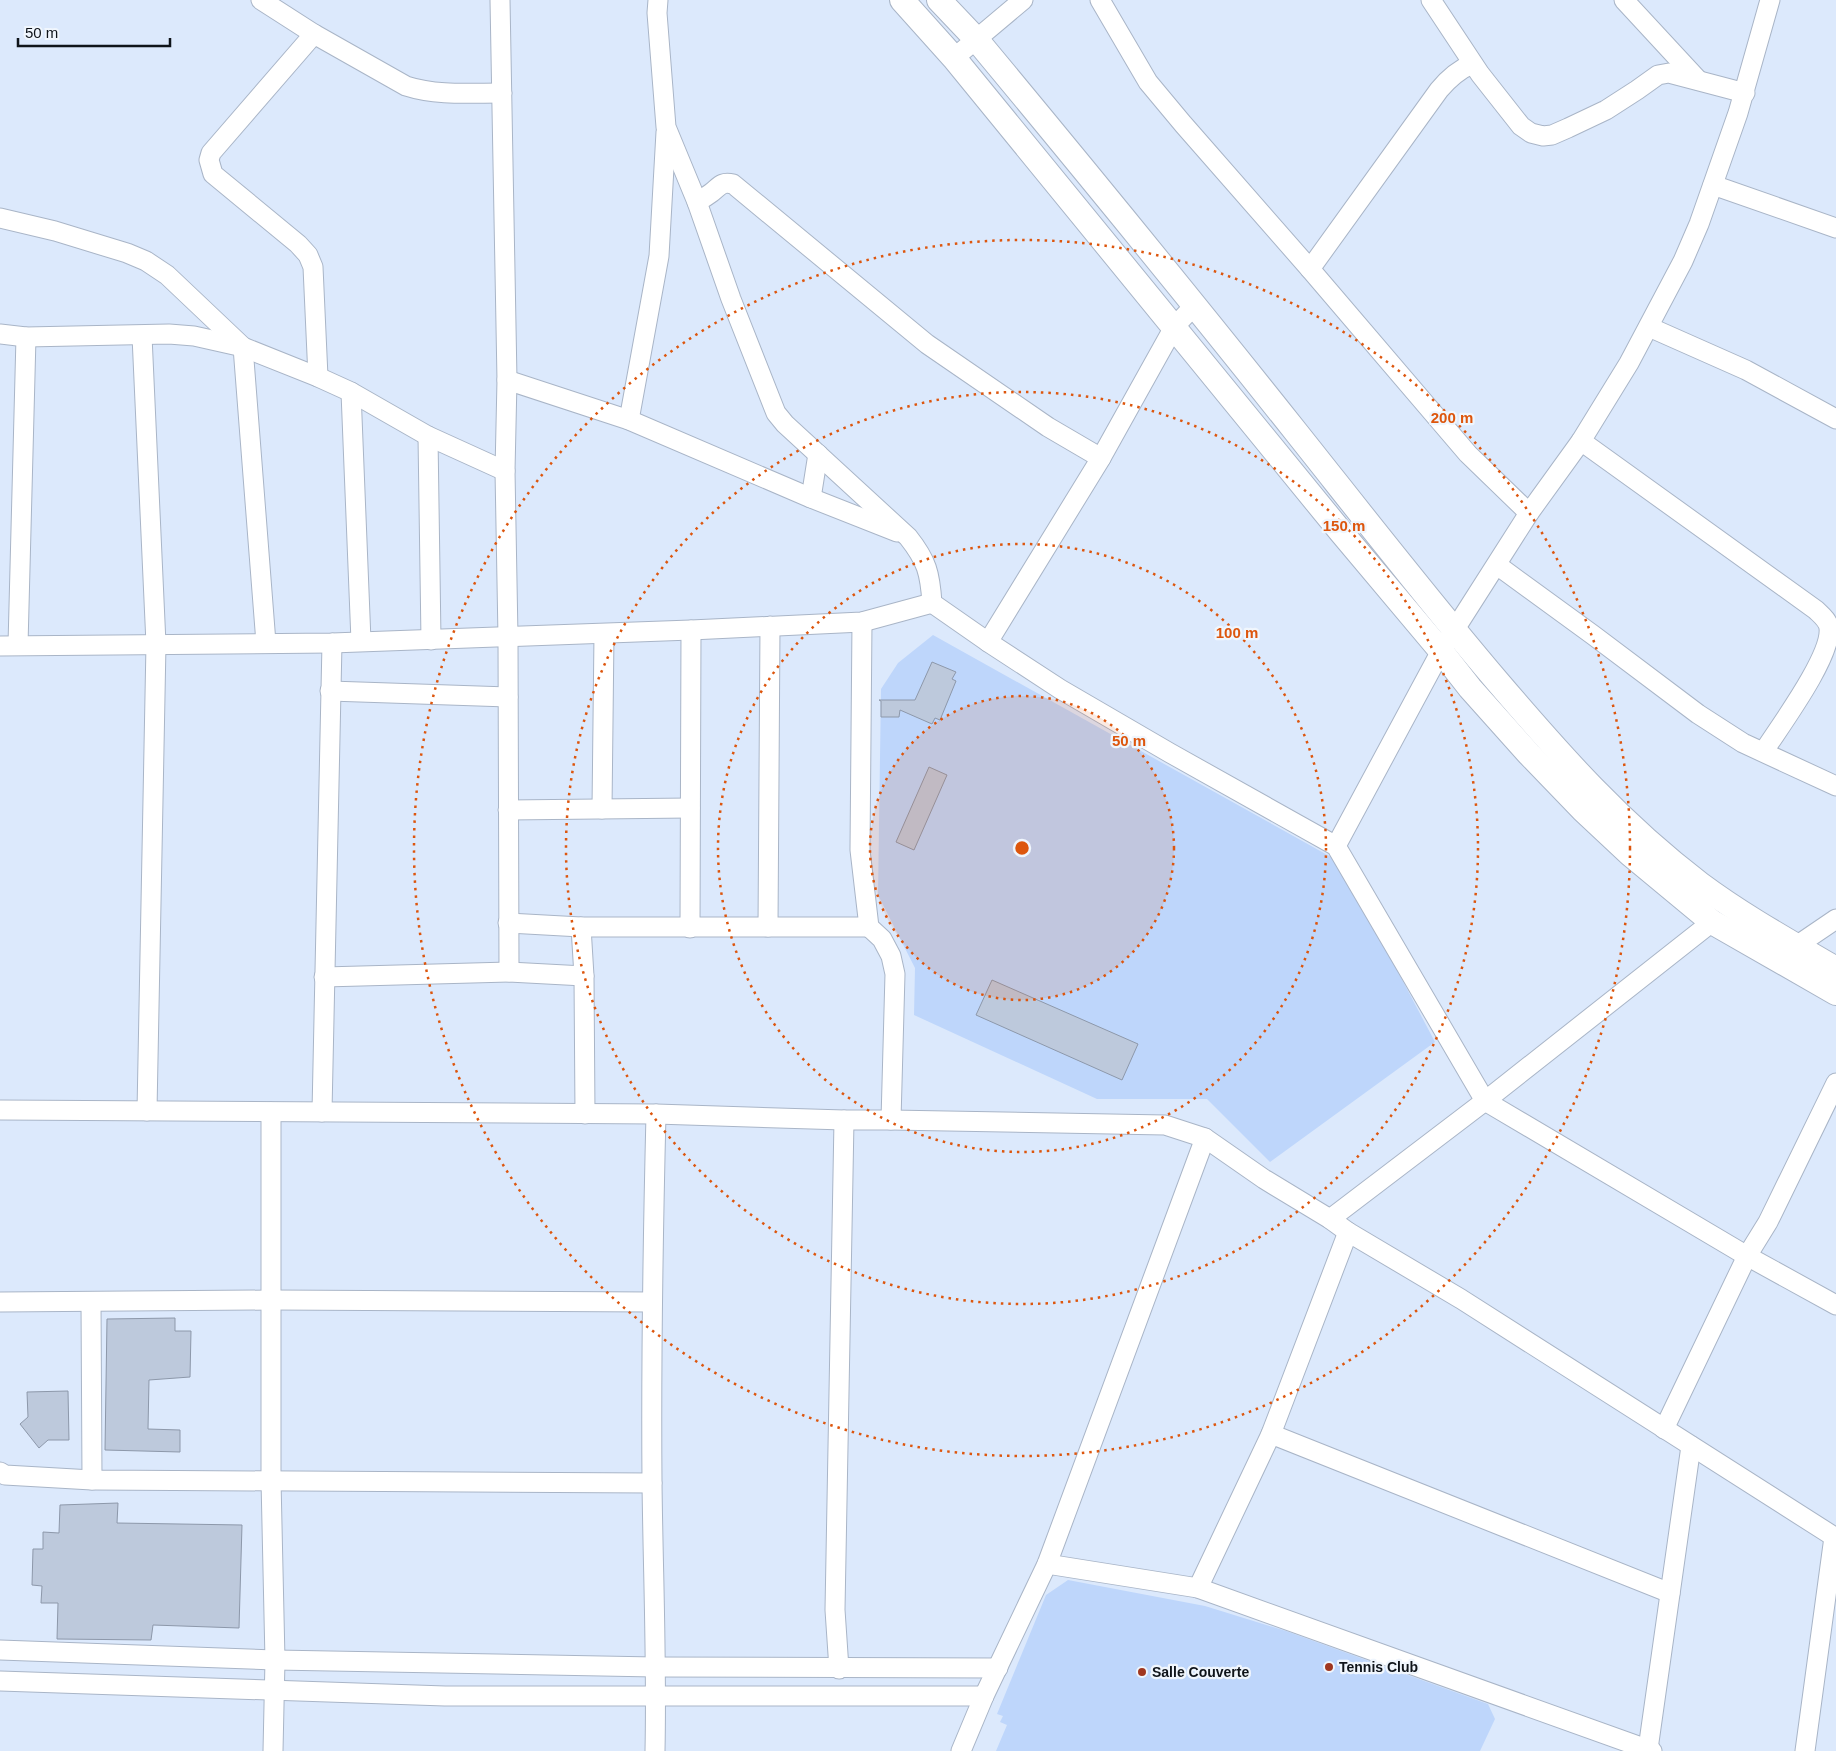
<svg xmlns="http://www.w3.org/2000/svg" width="1836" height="1751" font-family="Helvetica,sans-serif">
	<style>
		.green { fill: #bed6fb }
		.building { fill: #bdc9dc; stroke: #8d98aa }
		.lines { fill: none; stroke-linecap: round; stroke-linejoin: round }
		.minor-casing { stroke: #a9b5c7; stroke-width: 21 }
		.tertiary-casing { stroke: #a9b5c7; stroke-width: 26 }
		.minor { stroke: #fff; stroke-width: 19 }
		.tertiary { stroke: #fff; stroke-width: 24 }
		.ring { fill: none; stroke: #dd560d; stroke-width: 2.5; stroke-dasharray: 2.5 5 }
		.poi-dot { fill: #a03720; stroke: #f0f6fd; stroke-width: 2 }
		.labels { text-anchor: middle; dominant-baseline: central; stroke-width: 4.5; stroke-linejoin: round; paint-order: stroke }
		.poi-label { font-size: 14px; font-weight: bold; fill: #0f141a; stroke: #f0f6fd; text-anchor: start }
		.centre { fill: #dd560d; stroke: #f0f6fd; stroke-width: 2.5 }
		.ring-label { font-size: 15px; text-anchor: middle; font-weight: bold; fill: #dd560d; stroke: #f0f6fd; stroke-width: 4.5; stroke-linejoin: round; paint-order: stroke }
	</style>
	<rect width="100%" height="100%" fill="#dce9fc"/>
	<g class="green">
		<path d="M933,635L1340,862L1435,1042L1270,1162L1207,1099H1097L914,1015L915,968L878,895L881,689L898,663Z"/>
		<path d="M1068,1580L1205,1606L1286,1631L1488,1704L1495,1719L1480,1751H996L1007,1725L1000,1722L1003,1716L997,1714L1046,1595Z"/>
	</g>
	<g class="building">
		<path d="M932,662L956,672L952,679L956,681L940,720L935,718L932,724L900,710L899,717H881V701L879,700H915Z"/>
		<path d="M929,767L947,775L914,850L896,842Z"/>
		<path d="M992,980L1138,1044L1122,1080L976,1015Z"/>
		<path d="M175,1318V1331H191L190,1377L149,1380L148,1429L180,1430V1452L105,1450L107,1319Z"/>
		<path d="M68,1391L69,1440H48L39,1448L20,1424L28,1417L27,1392Z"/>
		<path d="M118,1503L117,1523L242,1525L239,1628L153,1625L151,1640L57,1639L58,1603H41L42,1586L32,1585L33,1549H43V1532L59,1533L60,1505Z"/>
	</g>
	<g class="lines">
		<g class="minor-casing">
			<g id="minor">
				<path d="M261,0L314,34L406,86C437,96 470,93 502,93"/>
				<path d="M500,0L507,380L505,471L508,637L509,972"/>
				<path d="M658,0L657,13L666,127L697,202L731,299L776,413L785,424L908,537C927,561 930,573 932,603L988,642L1060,689L1170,753L1336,846L1485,1101L1747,1256L1836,1305"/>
				<path d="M1100,0L1148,82L1183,124L1310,269L1468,454L1529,513"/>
				<path d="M1431,0L1480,74L1521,126L1531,133L1543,136L1552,135L1568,128L1606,110L1637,90L1658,75L1669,73L1745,93"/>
				<path d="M1624,0L1698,80"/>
				<path d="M314,34L211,153L209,160L213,174L298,244L308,255L313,267L318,377"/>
				<path d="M954,58L1023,0"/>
				<path d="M1713,185L1836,228"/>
				<path d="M697,202C702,199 707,196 711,193C719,187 721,181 733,184L927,344L1048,427L1101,458"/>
				<path d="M0,218L55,231L127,253L146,261L167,275L243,347L318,377L351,392L428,436L505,471"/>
				<path d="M1310,269L1439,90C1449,78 1458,70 1472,64"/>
				<path d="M1649,327L1746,370L1836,419"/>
				<path d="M0,334L26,337L169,334L194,336L243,347L266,643"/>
				<path d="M142,336L156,644L147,1111"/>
				<path d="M507,380L629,420L811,498L897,532"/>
				<path d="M351,392L361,641"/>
				<path d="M629,420L659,256L666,132"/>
				<path d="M428,436L431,640"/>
				<path d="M1581,441L1816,610C1821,615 1828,620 1829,628C1832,656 1780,726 1764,751"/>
				<path d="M811,498L818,454"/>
				<path d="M1497,565L1593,635L1698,714L1743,743L1836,786"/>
				<path d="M862,622L860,850L869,927L882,939L891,956L895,974L891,1120"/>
				<path d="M988,642L1101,458L1174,327L1195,305"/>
				<path d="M18,645L26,337"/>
				<path d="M0,646L332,643L691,630L862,622L932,603"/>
				<path d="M330,691L508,697"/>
				<path d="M602,809L604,634"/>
				<path d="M508,810L690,808"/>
				<path d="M1336,846L1441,651L1529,513L1581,441L1629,363L1683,261L1699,224L1738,113L1770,0"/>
				<path d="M508,923L581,927H869"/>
				<path d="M581,927L584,976L585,1114"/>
				<path d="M768,927L770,626"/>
				<path d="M690,928L691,630"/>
				<path d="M1786,953L1836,919"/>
				<path d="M324,977L509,972L584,976"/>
				<path d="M0,1110L656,1114L844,1120H891L1165,1125L1205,1138L1264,1179L1330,1219L1348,1232L1461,1299L1836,1538"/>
				<path d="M271,1112V1480L275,1660L273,1751"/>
				<path d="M322,1112L332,643"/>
				<path d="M1330,1219L1485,1101L1712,922"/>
				<path d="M0,1302L272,1300L652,1302"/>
				<path d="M91,1302L92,1480"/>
				<path d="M1664,1429L1747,1256L1768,1222L1836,1083"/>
				<path d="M1271,1434L1670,1593"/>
				<path d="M0,1472L5,1475L92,1480L652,1483"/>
				<path d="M1047,1564L1198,1588L1652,1751"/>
				<path d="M1198,1588L1271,1434L1348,1232"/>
				<path d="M0,1650L275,1660L655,1667L998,1668"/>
				<path d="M839,1669L835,1610L844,1120"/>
				<path d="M0,1681L445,1696H984"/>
				<path d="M1648,1749L1691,1446"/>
				<path d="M655,1751C657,1661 653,1572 652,1482C651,1359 653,1237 656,1114"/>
				<path d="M961,1751L984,1696L1047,1564L1205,1138"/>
				<path d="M1805,1751L1834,1537"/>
			</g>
		</g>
		<g class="tertiary-casing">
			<g id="tertiary">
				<path d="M902,0L954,58L1341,532L1441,651L1470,688L1529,754L1583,810L1630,854L1712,922L1836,993"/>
				<path d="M939,0L976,39C1084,169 1191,300 1296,432C1362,515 1428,600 1497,681C1561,756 1621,824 1700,884C1743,916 1790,942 1836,969"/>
			</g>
		</g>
		<use href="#minor" class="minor"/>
		<use href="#tertiary" class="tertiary"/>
	</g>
	<circle cx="1022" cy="848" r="152" fill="#dd560d" fill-opacity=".12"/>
	<g class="ring">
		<circle cx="1022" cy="848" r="152"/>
		<circle cx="1022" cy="848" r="304"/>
		<circle cx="1022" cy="848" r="456"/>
		<circle cx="1022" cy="848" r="608"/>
	</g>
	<g class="poi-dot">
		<circle cx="1329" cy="1667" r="5"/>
		<circle cx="1142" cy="1672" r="5"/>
	</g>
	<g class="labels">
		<g class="poi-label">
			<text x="1339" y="1667">Tennis Club</text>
			<text x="1152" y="1672">Salle Couverte</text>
		</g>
	</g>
	<circle cx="1022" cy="848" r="8" class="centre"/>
	<g class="ring-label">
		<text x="1452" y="423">200 m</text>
		<text x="1344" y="531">150 m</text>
		<text x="1237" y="638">100 m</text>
		<text x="1129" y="746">50 m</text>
	</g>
	<path d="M18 38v8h152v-8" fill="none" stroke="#0f141a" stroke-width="2.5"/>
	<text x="25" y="38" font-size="15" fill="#0f141a" stroke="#f0f6fd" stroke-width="4" paint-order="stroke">50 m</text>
</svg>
